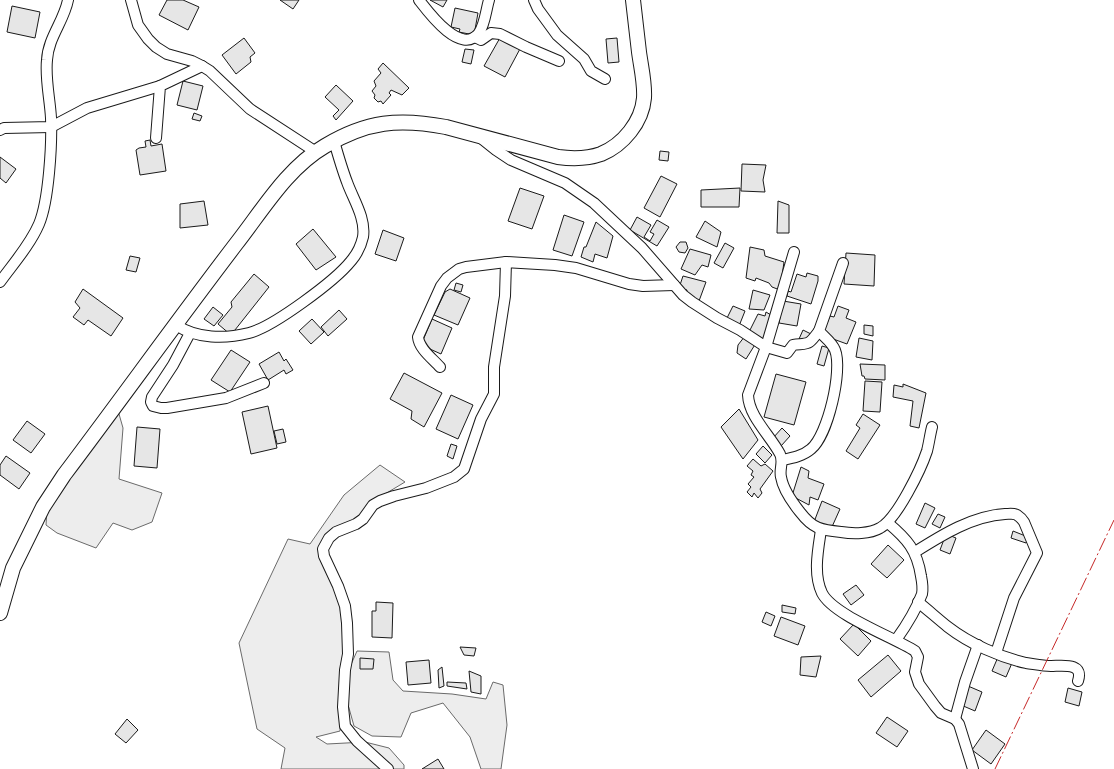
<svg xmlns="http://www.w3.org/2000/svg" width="1114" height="769" font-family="'Crimson Pro',serif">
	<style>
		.built { fill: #ededed; stroke: #6a6a6a }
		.building { fill: #e6e6e6; stroke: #1a1a1a }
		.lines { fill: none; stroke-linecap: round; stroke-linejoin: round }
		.minor-casing { stroke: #1a1a1a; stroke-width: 12 }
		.secondary-casing { stroke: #1a1a1a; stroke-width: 16 }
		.minor { stroke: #fff; stroke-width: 10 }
		.secondary { stroke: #fff; stroke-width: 14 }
		.power { stroke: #c62828; stroke-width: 1; stroke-dasharray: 14 3 2 3; stroke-linecap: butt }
	</style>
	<rect width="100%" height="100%" fill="#fff"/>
	<g class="built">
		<path d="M117,407L123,428L119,479L162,493L152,522L132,530L113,523L96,548L57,533L46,525L47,509Z"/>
		<path d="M380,465L405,482L375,500L349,525L329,536L325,562L346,624L340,731L316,737L327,744L365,742L389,748L404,765V769H281L285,748L257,729L239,643L288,539L310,544L344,495Z"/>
		<path d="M357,651L389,652L393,680L403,691L452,694L486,699L493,682L503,685L507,725L501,769H481L470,737L443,703L411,713L401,737L372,736L354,726L347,701L349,669Z"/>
	</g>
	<g class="building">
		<path d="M167,0H183L199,7L188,30L159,15Z"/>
		<path d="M280,0H299L293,9Z"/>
		<path d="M430,0H447L443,7Z"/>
		<path d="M12,6L40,12L35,38L7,32Z"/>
		<path d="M455,8L478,13L474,35L459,32L460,29L451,27Z"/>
		<path d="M501,36L521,47L505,77L484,66Z"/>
		<path d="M244,38L255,53L250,57L251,62L236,74L222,55Z"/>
		<path d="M617,38L619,62L608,63L606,39Z"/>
		<path d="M465,49L474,50L471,64L462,62Z"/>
		<path d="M383,63L409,88L402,95L391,90L389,93L391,95L383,104L381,101L378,102L374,98L375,95L372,91L376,86L374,81L381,73L378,69Z"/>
		<path d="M183,81L203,86L197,110L177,105Z"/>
		<path d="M336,85L353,101L336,120L333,116L339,110L325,97Z"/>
		<path d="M194,113L202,116L200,121L192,119Z"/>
		<path d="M150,140L151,146L162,144L166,171L140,175L136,150L139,148L146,147L145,141Z"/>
		<path d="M660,151L669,152L668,161L659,160Z"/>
		<path d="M0,157L16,169L6,183L0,178Z"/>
		<path d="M742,164L766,165L763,180L765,192L741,191Z"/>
		<path d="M661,176L677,184L660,217L644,208Z"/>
		<path d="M520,188L544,196L532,229L508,221Z"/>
		<path d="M740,188L739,207H701V190Z"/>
		<path d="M204,201L208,225L180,228V204Z"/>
		<path d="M778,201L789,205V233H777Z"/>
		<path d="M564,215L584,222L572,256L553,250Z"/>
		<path d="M637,217L651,225L644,237L650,241L654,234L650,232L657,220L669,227L657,246L630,230Z"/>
		<path d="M705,221L721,232L717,247L696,237Z"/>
		<path d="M596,222L613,236L607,258L595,254L593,262L581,257L584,247H586Z"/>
		<path d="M313,229L336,257L316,270L296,244Z"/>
		<path d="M383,230L404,238L396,261L375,254Z"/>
		<path d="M680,242H686L688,248L685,253L679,252L676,247Z"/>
		<path d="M725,243L734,248L723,268L714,263Z"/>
		<path d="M750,247L764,250L765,256L784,262L780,290L772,287L769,283L756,278L755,281L746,278Z"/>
		<path d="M690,249L711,255L708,267L702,265L695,275L681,269Z"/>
		<path d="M846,253L875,255L874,286L844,284Z"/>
		<path d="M130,256L140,258L136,272L126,270Z"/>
		<path d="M807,273L818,276V281L811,304L787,296L788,291L791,292L797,274L806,277Z"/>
		<path d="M254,274L269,287L231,335L218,324L232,307L231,302Z"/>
		<path d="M683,276L706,282L699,301L686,295L687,290L679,288Z"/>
		<path d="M456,283L463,285L461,292L454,290Z"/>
		<path d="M83,289L123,318L111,336L88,320L84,325L73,317L80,308L75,302Z"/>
		<path d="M450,289L470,298L458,325L434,315L445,292Z"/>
		<path d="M753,290L770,295L764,310L749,309Z"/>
		<path d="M783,301L801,304L797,326L779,323Z"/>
		<path d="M733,306L745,311L739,326L726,320Z"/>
		<path d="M838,306L849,310L846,318L856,322L847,344L822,335L830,316L834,317Z"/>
		<path d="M213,307L223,315L214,326L204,319Z"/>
		<path d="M339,310L347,319L328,336L321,327Z"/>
		<path d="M766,312L771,315L763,340L749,332L758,314L765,316Z"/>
		<path d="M312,319L324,332L311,344L299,331Z"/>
		<path d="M432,319L452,328L441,354L421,345Z"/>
		<path d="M864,325L873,326V336L864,334Z"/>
		<path d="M803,330L811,334L806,343L799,339Z"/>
		<path d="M745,336L756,343L746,359L737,353L738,345Z"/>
		<path d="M859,338L873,341L872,360L856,357Z"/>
		<path d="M822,346L829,348L824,366L817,364Z"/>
		<path d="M231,350L250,362L230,392L211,380Z"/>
		<path d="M279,352L284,361L286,359L293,370L286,374L284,370L268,380L259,364Z"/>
		<path d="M860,364L885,365V380L865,379L864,376H862Z"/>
		<path d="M404,373L442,393L424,427L411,419L412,411L390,399Z"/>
		<path d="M776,374L806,382L794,425L764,417Z"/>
		<path d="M865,381L882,382L880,412L863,411Z"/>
		<path d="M903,384L926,393L919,428L910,426L913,401L893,397L894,385L903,387Z"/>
		<path d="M451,395L473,405L458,439L436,429Z"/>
		<path d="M268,406L277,448L251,454L242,412Z"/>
		<path d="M739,409L758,440L743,459L721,427Z"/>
		<path d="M863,414L880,425L858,459L846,451L860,428L856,425Z"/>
		<path d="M27,421L45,434L31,453L13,440Z"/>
		<path d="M137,427L160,429L157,468L134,466Z"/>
		<path d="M782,428L790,436L781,446L773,438Z"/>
		<path d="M283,429L286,442L277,444L274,431Z"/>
		<path d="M451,444L457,446L453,459L447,456Z"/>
		<path d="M763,446L772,455L765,463L756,454Z"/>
		<path d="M6,456L30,473L19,489L0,475V465Z"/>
		<path d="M753,459L761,466L765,464L773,471L760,489L762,493L758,498L754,493L752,497L747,492L751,487L748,484L754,477L751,475L753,471L747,466Z"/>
		<path d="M801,467L809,471L808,478L824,484L818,500L810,497L809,505L792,496Z"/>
		<path d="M822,501L840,509L831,529L814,522Z"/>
		<path d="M925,503L935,508L925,528L916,524Z"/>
		<path d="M938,514L945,517L940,528L932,524Z"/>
		<path d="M1013,531L1028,537L1026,543L1011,538Z"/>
		<path d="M946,534L956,538L950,554L940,550Z"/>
		<path d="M888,545L904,560L887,578L871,564Z"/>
		<path d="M856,585L864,595L851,605L843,594Z"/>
		<path d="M376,602L393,603L392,638L372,637V611H376Z"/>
		<path d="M782,605L796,608L795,614L782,612Z"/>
		<path d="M766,612L775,616L771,626L762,622Z"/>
		<path d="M781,617L805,626L798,645L774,636Z"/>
		<path d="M854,624L871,641L858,656L840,639Z"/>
		<path d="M460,647L476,648L474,656L464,655Z"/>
		<path d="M888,655L901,671L871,697L858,680Z"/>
		<path d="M821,656L816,677L800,675L801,657Z"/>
		<path d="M998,657L1012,663L1006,677L992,671Z"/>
		<path d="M360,658L374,659L373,669H360Z"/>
		<path d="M429,660L431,683L408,685L406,662Z"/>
		<path d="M442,667L444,686L439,688L438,670Z"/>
		<path d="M469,671L481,676V694L471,692Z"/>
		<path d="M447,682L466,683L467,689L447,686Z"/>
		<path d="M968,686L982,692L975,711L961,705Z"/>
		<path d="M1068,688L1082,692L1079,706L1065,702Z"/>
		<path d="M887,717L908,731L897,747L876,733Z"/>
		<path d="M127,719L138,730L126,743L115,734Z"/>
		<path d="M986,730L1005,744L991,764L972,750Z"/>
		<path d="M438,759L444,769H422Z"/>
	</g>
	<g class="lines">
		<g class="minor-casing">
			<g id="minor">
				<path d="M131,0L138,25L148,39L156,47L167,54L192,61L202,66L210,71L250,109L316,152"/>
				<path d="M419,0C429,13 461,56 479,33C485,24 486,10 489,0"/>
				<path d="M534,0L538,9L557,35L584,59L591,71L605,79"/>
				<path d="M475,37L481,40L491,33L500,34L526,47L559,61"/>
				<path d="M0,130L4,128L51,127L87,108L160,86"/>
				<path d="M156,138L160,86L202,66"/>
				<path d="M481,138L496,150L511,160L565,183L594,203L642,248L683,295L692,302L717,318L740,330L766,347L787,353L793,345C809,343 808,346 819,331"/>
				<path d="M794,252L766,347L748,395C749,417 770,435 780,454C784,462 779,469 781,477C783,489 792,502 800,512C813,529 821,530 841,532C853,534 870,534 880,528C897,519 921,469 927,451C929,443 930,435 932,427"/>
				<path d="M0,282C13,264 30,245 39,224C49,200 52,144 51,118C50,99 45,79 47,60C48,38 64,21 68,0"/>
				<path d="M176,325C197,339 225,339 249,333C273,327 335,281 351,261C357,254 361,246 363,237C366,218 353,199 347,182C342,169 338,155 334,141"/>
				<path d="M190,333L173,365L152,397L151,402L153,406L161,408H167L226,398L264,383"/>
				<path d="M440,367C433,359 419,349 418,337L441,286L447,278L459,269L466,267L506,262"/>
				<path d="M782,460C792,458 803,456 811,449C828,435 843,370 835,350C832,342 824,337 819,331L843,263"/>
				<path d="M888,523C907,539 917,550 921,576C922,581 923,589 922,594C916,610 906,626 896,640"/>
				<path d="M821,530C818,550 813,574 822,593C833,615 893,637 915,651L918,657L915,672L919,684L935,706L941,713L955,719L959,724L973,769"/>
				<path d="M915,552C942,535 972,516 1005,514C1009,514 1014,513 1017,515C1020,517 1022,519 1024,522L1037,553L1014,598L996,653"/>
				<path d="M918,602C928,610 938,619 948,627C970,644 1000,657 1026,663C1034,664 1042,666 1051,666C1062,666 1084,662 1078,681"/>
				<path d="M955,719L965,682L978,645"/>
				<path d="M388,769L357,741L345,726L343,707L345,670L348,654L347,623L345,606L338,586L324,556L323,549L329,538L336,532L356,524L363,519L373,505L380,501L394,496L426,488L454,477L464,469L481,419L494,394V367L505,296L506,262L555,265L576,268L629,284L643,286L674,285"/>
			</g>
		</g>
		<g class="secondary-casing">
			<path id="secondary" d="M0,613L13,568L43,507L64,475C122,398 178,320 236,244C262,211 287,168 325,146C367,121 399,118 446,127L558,157C573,159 587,159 601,154C623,145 642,122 644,98C645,83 641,67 639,52C637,35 635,17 633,0"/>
		</g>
		<use href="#minor" class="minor"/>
		<use href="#secondary" class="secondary"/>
		<path class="power" d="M995,769L1114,520"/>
	</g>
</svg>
